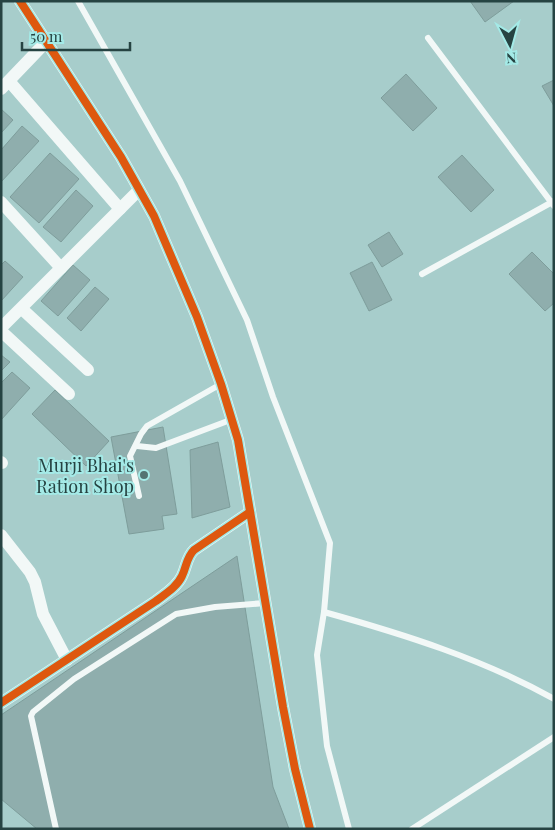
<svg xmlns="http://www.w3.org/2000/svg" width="555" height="830" font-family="'Playfair Display',serif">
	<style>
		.building { fill: #8faead; stroke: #7e9d9b }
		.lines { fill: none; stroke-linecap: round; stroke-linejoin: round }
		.lane { stroke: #f2f8f7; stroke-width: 6 }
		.street { stroke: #f2f8f7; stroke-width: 12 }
		.cycleway-casing { stroke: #a4eae7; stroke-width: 11 }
		.cycleway { stroke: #de580f; stroke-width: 8 }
		.poi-dot { fill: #537372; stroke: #a4eae7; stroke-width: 2 }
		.labels { text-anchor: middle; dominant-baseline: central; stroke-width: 4; stroke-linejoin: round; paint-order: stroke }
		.poi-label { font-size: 18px; fill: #264342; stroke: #a4eae7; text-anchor: end }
	</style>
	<rect width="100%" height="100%" fill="#a7cdcb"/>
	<g class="building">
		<path d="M470,1H514L485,22Z"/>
		<path d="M406,74L437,108L413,131L381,98Z"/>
		<path d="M554,80V106L542,86Z"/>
		<path d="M1,109L13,120L1,133Z"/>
		<path d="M22,126L39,141L1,182V150Z"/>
		<path d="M50,153L79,179L39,223L10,197Z"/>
		<path d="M462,155L494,190L471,212L438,177Z"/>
		<path d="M76,190L93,206L61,242L43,227Z"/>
		<path d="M389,232L403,254L382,267L368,245Z"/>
		<path d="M532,252L554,274V303L545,311L509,274Z"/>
		<path d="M5,261L23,277L1,301V265Z"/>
		<path d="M372,262L392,300L369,311L350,273Z"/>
		<path d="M73,265L90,280L58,316L41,301Z"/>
		<path d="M95,287L109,299L81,331L67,318Z"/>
		<path d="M1,355L10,362L1,371Z"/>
		<path d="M12,372L30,388L1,420V383Z"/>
		<path d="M55,390L109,441L86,466L32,414Z"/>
		<path d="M163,427L177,514L162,516L164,529L129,534L111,437Z"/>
		<path d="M218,442L230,507L192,518L190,450Z"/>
		<path d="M237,556L273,787L289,829H37L1,799V715Z"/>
	</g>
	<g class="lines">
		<g class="lane">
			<path d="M78,1L180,181L247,320L273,397L330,543L324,612L317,655L327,746L349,829"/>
			<path d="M428,38L554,206"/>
			<path d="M422,274L554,201"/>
			<path d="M137,446L156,448L233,419"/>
			<path d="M139,496L130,456L141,434L147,426L221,384"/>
			<path d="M324,612C403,634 483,659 554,699"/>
			<path d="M56,829L31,716L33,712L74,679L176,614L215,607L265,603"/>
			<path d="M412,829L554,737"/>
		</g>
		<g class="street">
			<path d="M20,1L121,157L154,216L197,317L221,384L238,440L283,707L295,769L310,829"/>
			<path d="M9,81L120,209"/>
			<path d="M1,89L46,42"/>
			<path d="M1,202L61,268"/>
			<path d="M22,309L88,370"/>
			<path d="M1,328L139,190"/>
			<path d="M1,331L69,394"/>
			<path d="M1,462L2,463"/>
			<path d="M1,535L30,572L35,582L43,614L67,660"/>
			<path d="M1,703L156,601C165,594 177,587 182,576C187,566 186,558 194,550L250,512"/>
		</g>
		<g class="cycleway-casing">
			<g id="cycleway">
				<path d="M20,1L121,157L154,216L197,317L221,384L238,440L283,707L295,769L310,829"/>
				<path d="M1,703L156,601C165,594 177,587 182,576C187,566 186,558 194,550L250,512"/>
			</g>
		</g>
		<use href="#cycleway" class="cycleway"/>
	</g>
	<circle class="poi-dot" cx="144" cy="475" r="5"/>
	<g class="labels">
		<g class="poi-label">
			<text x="134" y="465">Murji Bhai's<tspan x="134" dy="21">Ration Shop</tspan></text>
		</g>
	</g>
	<rect width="555" height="830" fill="none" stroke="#264342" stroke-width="5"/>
	<g transform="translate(510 45) rotate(174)" stroke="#a4eae7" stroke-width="4" paint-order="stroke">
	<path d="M0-4L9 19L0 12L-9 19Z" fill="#264342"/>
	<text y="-8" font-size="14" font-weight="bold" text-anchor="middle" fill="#264342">N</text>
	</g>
	<path d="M22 42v8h108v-8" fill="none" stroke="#264342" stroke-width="2.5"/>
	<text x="30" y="42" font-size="15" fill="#264342" stroke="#a4eae7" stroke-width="4" paint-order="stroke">50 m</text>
</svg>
